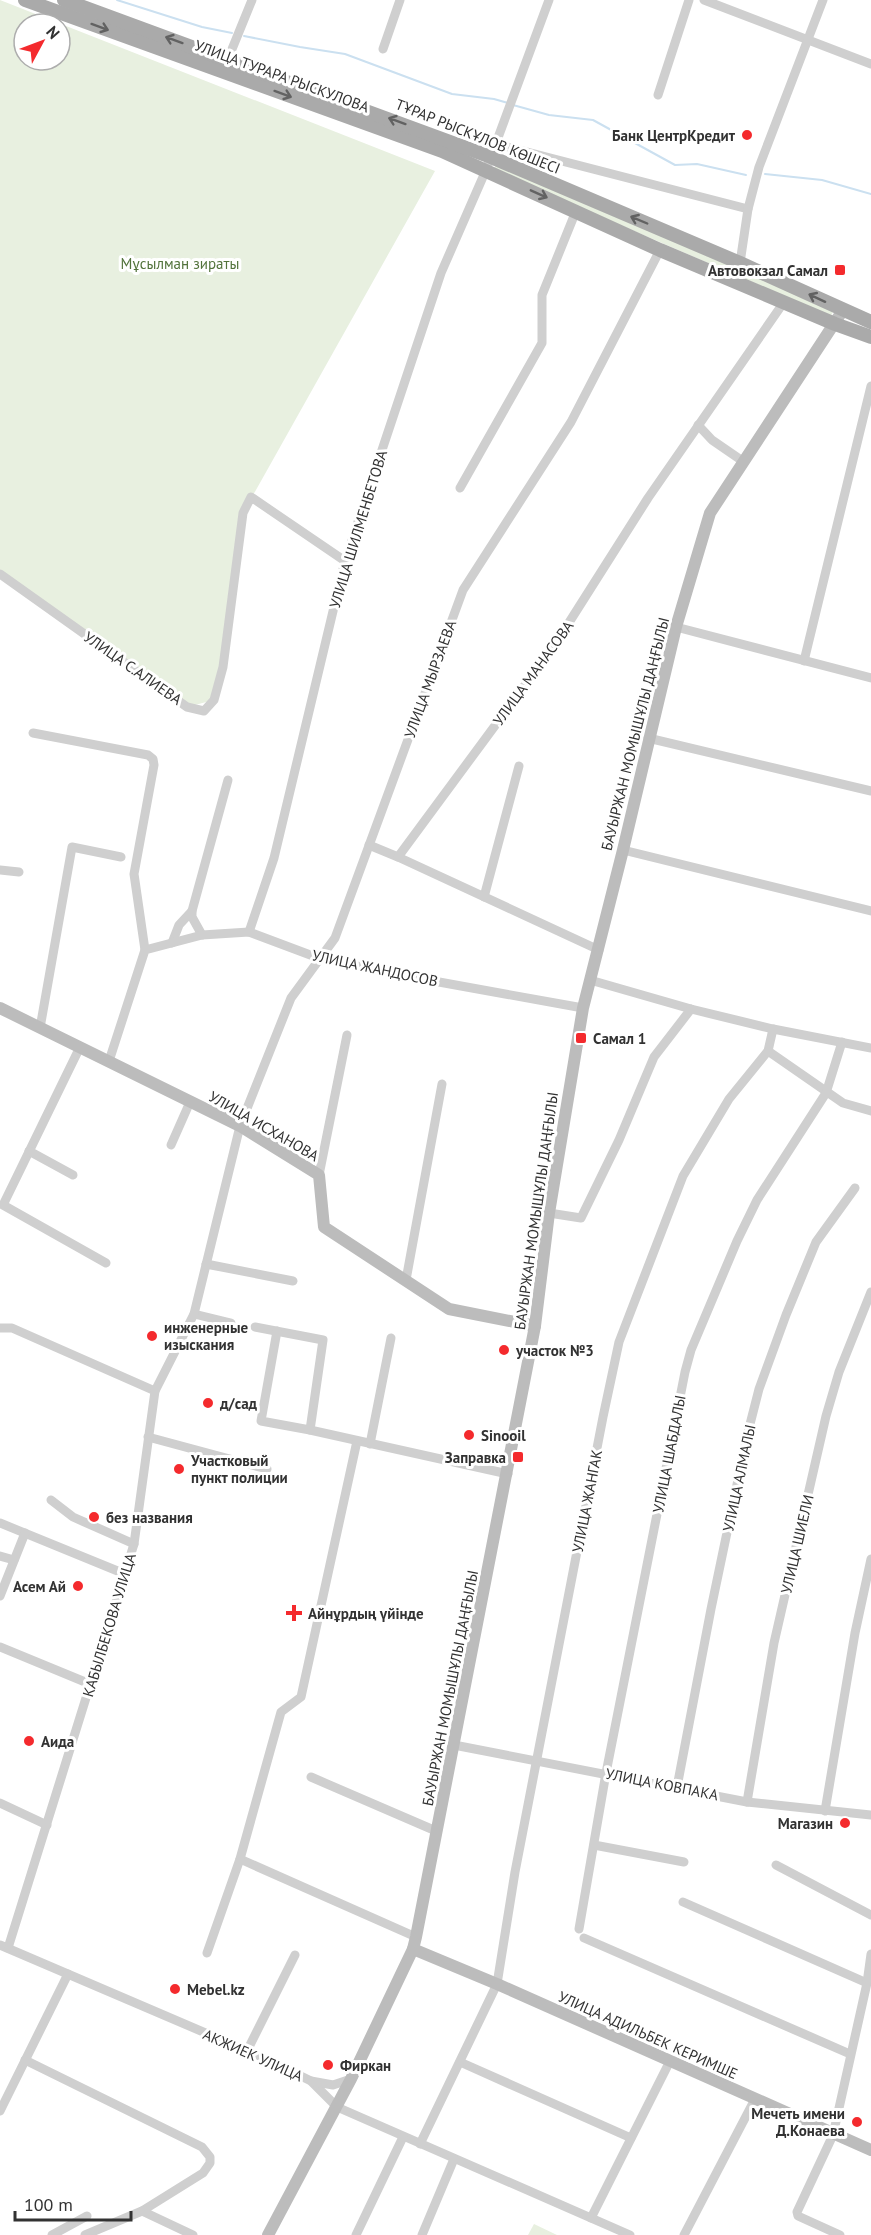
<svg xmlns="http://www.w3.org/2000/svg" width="871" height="2235" font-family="'PT Sans',sans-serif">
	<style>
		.green { fill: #e8f0e0; fill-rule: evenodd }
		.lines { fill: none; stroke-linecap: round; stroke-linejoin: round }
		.stream { stroke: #cbe0f0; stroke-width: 2 }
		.street { stroke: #cfcfcf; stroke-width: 9 }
		.secondary { stroke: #bcbcbc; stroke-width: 12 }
		.primary { stroke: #aaa; stroke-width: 14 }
		.oneway { stroke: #626262 }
		.poi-dot { fill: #f42a2d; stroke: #fff; stroke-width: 2 }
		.labels { text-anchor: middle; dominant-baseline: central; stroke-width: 6; stroke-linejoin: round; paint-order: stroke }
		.street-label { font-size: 15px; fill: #323232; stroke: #fff }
		.poi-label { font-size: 15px; font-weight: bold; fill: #323232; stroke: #fff; text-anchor: start }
		.park-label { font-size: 15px; fill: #52733b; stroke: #fff }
	</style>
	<rect width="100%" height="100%" fill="#fff"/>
	<g class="green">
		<path d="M0,0L435,171L243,513L214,700L187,707L0,574ZM24,24H60V60H24Z"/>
		<path d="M496,165L834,309L831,316L493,170Z"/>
		<path d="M534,2224L557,2235H528Z"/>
	</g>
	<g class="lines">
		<g class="stream">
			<path d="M117,0L202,27L232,33"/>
			<path d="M244,36L300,47L345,54L452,94L494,99L508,103"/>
			<path d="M513,105L549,115L593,120L675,165L697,164L746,175"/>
			<path d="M765,174L822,180L871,194"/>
		</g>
		<g class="street">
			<path d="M704,0L871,64"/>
			<path d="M383,49L400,0"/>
			<path d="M228,59L252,0"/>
			<path d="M658,95L689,0"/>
			<path d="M496,144L748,209"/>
			<path d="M740,263L748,209L759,167L823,0"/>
			<path d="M698,425L712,440L744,462"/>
			<path d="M460,488L542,343V295L576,211"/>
			<path d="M0,574L187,707L204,711L214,700L223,667L243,513L251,497L345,561"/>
			<path d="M676,627L871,678"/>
			<path d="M804,661L871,386"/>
			<path d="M33,733L148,755L153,759L154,765L134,874L145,950"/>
			<path d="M648,738L871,791"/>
			<path d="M369,845L398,857"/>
			<path d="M623,850L871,911"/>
			<path d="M0,870L19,872"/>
			<path d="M484,897L519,766"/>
			<path d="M249,932L274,858L345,561L441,273L486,170L549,0"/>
			<path d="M202,935L192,917V911L228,780"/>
			<path d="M172,943L179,925L192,911"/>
			<path d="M599,950L398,857L556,643L648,498L784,302"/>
			<path d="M590,980L691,1009L773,1029L871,1048"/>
			<path d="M40,1028L72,847L121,857"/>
			<path d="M773,1029L768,1051L843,1103L871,1111"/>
			<path d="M80,1047L3,1205L106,1263"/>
			<path d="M109,1061L145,950L202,935L249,932L321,959L439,982L583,1008"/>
			<path d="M171,1145L190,1102"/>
			<path d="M29,1151L73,1175"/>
			<path d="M319,1175L347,1035"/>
			<path d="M549,1213L581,1218L619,1140L654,1057L691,1009"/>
			<path d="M206,1264L293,1281"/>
			<path d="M406,1280L442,1084"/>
			<path d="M194,1314L231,1323"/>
			<path d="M255,1327L323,1340L310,1430L508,1474"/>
			<path d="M0,1328H12L155,1391"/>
			<path d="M277,1331L261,1421L310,1430"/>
			<path d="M148,1437L267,1469"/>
			<path d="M370,1444L391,1338"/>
			<path d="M51,1500L73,1517L134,1544"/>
			<path d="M0,1523L125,1574"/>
			<path d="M0,1556L14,1560"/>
			<path d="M0,1596L25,1533"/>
			<path d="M0,1647L90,1684"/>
			<path d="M454,1745L747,1802L871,1815"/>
			<path d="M311,1777L436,1831"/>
			<path d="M677,1787L711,1609L748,1432L759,1389L786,1315L816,1242L855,1188"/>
			<path d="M747,1802L774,1643L826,1416L839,1372L871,1292"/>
			<path d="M0,1803L47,1825"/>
			<path d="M825,1811L855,1633L871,1559"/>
			<path d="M594,1845L684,1862"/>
			<path d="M240,1859L416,1937"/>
			<path d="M776,1865L871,1915"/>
			<path d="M683,1902L867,1983"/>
			<path d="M579,1929L606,1773L685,1372L691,1350L737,1241L757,1200L826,1093L842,1042"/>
			<path d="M584,1938L850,2054"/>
			<path d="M0,1945L264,2058L311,2081L337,2107L630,2235"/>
			<path d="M8,1948L134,1544L155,1391L194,1314L240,1126L291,998L335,938L463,590L571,422L660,250"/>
			<path d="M207,1953L240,1859L281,1712L301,1697L357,1441"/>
			<path d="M247,2051L295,1955"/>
			<path d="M25,2060L202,2147L210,2157V2163L203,2173L142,2211L85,2235"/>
			<path d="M460,2062L631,2138"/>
			<path d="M311,2081L333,2085L351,2079"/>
			<path d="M0,2111L68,1974"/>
			<path d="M420,2144L497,1984L515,1872L603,1417L619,1342L683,1176L729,1099L768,1051"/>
			<path d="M142,2211L193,2235"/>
			<path d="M591,2218L670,2061"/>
			<path d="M52,2235L87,2216"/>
			<path d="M356,2235L403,2137"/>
			<path d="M422,2235L454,2159"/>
			<path d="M684,2235L755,2099"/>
			<path d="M840,2235L798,2216L797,2212L833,2135L867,1983L871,1954"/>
		</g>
		<g class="secondary">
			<path d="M0,1008L240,1126L319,1175L324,1227L449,1309L535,1326"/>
			<path d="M413,1949L497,1984L871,2150"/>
			<path d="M268,2235L351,2079L413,1949L416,1937L535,1326L549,1213L583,1008L623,850L676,627L710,513L843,310"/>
		</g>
		<g class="primary">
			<path d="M25,0L442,151L660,250L835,324L871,337"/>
			<path d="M64,0L491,157L740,263L871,322"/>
		</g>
	</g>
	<defs><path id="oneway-shaft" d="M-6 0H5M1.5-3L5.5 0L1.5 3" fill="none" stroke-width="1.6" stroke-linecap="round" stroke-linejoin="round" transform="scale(1.5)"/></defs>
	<g class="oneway">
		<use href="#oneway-shaft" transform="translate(100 27) rotate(20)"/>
		<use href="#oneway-shaft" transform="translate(174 40) rotate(-160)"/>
		<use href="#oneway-shaft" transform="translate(283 94) rotate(20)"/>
		<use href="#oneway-shaft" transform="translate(397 121) rotate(-160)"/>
		<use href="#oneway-shaft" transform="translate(539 194) rotate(24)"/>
		<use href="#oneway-shaft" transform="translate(639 220) rotate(-157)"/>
		<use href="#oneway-shaft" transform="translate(817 298) rotate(-155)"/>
	</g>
	<g class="poi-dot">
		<circle cx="747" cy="135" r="6"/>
		<rect x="834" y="264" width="12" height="12" rx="3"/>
		<rect x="575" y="1032" width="12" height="12" rx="3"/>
		<circle cx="152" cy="1336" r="6"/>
		<circle cx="504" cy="1350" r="6"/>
		<circle cx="208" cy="1403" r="6"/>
		<circle cx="469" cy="1435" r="6"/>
		<rect x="512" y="1451" width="12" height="12" rx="3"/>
		<circle cx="179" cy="1469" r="6"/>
		<circle cx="94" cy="1517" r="6"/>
		<circle cx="78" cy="1586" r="6"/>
		<path d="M291 1604h6v6h6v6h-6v6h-6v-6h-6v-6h6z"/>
		<circle cx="29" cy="1741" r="6"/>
		<circle cx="845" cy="1823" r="6"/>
		<circle cx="175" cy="1989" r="6"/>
		<circle cx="328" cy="2065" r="6"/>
		<circle cx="857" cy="2122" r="6"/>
	</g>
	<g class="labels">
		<g class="street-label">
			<text transform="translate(282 76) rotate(20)">УЛИЦА ТУРАРА РЫСКУЛОВА</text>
			<text transform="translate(478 136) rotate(22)">ТҰРАР РЫСКҰЛОВ КӨШЕСІ</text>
			<text transform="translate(358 529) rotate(-73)">УЛИЦА ШИЛМЕНБЕТОВА</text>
			<text transform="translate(133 668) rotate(35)">УЛИЦА С.АЛИЕВА</text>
			<text transform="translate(533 673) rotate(-54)">УЛИЦА МАНАСОВА</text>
			<text transform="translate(430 679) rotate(-70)">УЛИЦА МЫРЗАЕВА</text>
			<text transform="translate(635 734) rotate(-76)">БАУЫРЖАН МОМЫШҰЛЫ ДАҢҒЫЛЫ</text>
			<text transform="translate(375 968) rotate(12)">УЛИЦА ЖАНДОСОВ</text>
			<text transform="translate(264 1126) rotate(30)">УЛИЦА ИСХАНОВА</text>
			<text transform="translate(536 1211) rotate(-82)">БАУЫРЖАН МОМЫШҰЛЫ ДАҢҒЫЛЫ</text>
			<text transform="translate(669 1454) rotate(-79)">УЛИЦА ШАБДАЛЫ</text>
			<text transform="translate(739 1478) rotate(-78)">УЛИЦА АЛМАЛЫ</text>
			<text transform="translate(587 1501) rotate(-79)">УЛИЦА ЖАНГАК</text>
			<text transform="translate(797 1544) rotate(-77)">УЛИЦА ШИЕЛИ</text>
			<text transform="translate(109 1625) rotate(-73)">КАБЫЛБЕКОВА УЛИЦА</text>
			<text transform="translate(450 1688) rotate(-79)">БАУЫРЖАН МОМЫШҰЛЫ ДАҢҒЫЛЫ</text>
			<text transform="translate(662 1784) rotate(11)">УЛИЦА КОВПАКА</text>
			<text transform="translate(648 2035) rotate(24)">УЛИЦА АДИЛЬБЕК КЕРИМШЕ</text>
			<text transform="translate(253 2055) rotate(24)">АКЖИЕК УЛИЦА</text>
		</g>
		<g class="poi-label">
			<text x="735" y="135" text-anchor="end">Банк ЦентрКредит</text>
			<text x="828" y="270" text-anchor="end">Автовокзал Самал</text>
			<text x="593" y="1038">Самал 1</text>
			<text x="164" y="1327">инженерные<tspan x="164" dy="17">изыскания</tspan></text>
			<text x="516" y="1350">участок №3</text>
			<text x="220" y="1403">д/сад</text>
			<text x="481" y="1435">Sinooil</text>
			<text x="506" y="1457" text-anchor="end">Заправка</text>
			<text x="191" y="1460">Участковый<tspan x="191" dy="17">пункт полиции</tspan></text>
			<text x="106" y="1517">без названия</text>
			<text x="66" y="1586" text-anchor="end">Асем Ай</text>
			<text x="308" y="1613">Айнұрдың үйінде</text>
			<text x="41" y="1741">Аида</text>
			<text x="833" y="1823" text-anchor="end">Магазин</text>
			<text x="187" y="1989">Mebel.kz</text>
			<text x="340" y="2065">Фиркан</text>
			<text x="845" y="2113" text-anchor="end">Мечеть имени<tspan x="845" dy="17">Д.Конаева</tspan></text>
		</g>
		<g class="park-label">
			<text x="180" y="263">Мұсылман зираты</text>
		</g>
	</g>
	<g transform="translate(42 42) rotate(49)"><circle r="28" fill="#ffffff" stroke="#adadad" stroke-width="1.5"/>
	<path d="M0-4.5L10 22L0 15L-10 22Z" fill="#f42a2d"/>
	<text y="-9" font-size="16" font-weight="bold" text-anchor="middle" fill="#323232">N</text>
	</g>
	<path d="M15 2211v9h116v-9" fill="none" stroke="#323232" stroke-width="3"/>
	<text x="24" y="2211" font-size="18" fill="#323232" stroke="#ffffff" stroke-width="4.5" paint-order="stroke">100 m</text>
</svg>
